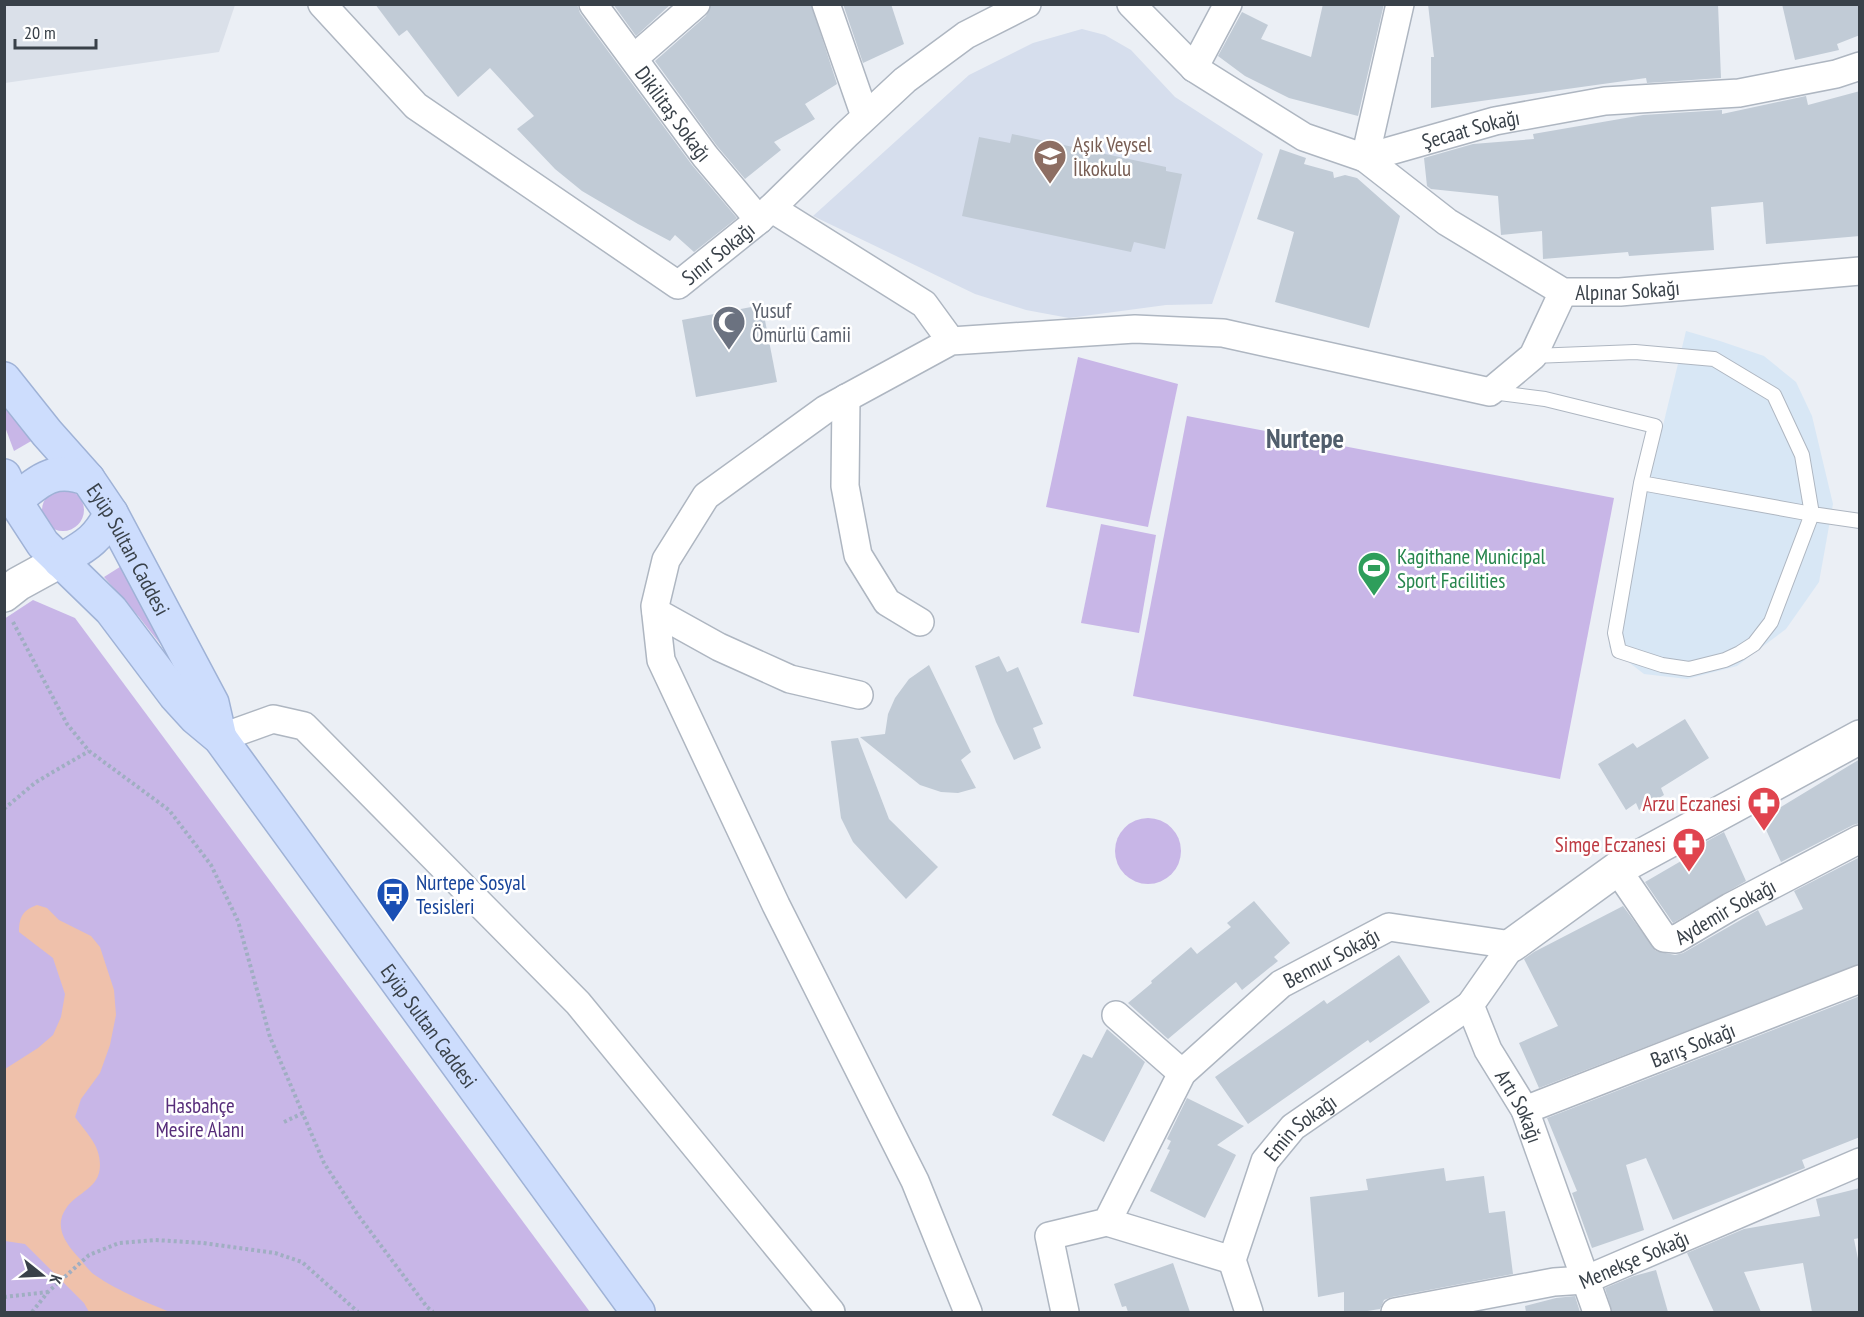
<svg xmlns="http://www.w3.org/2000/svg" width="1864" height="1317" font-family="'PT Sans Narrow',sans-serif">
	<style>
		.residential { fill: #dae0e9 }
		.commercial { fill: #d8e7f5 }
		.education { fill: #d6deed }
		.green { fill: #c8b6e7 }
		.water { fill: #efc1ab }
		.building { fill: #c1cbd6 }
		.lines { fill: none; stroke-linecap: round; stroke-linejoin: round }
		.service-casing { stroke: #aeb6c1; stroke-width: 16 }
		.minor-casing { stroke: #aeb6c1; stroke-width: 30 }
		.tertiary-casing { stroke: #aeb6c1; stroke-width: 36 }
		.secondary-casing { stroke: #9fb2d6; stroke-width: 36 }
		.path { stroke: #a0aec2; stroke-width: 4; stroke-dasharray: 3 3; stroke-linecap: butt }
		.service { stroke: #fff; stroke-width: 14 }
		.minor { stroke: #fff; stroke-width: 27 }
		.tertiary { stroke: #fff; stroke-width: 33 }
		.secondary { stroke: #cdddfd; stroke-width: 33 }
		.labels { text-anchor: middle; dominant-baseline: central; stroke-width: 5; stroke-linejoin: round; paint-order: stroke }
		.street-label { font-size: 21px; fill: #394149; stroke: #fff }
		.education-label { font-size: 21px; fill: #785e54; stroke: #fff; text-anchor: start }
		.worship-label { font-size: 21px; fill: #5b616d; stroke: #fff; text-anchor: start }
		.leisure-label { font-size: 21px; fill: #27864d; stroke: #fff; text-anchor: start }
		.health-label { font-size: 21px; fill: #be3a42; stroke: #fff; text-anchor: end }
		.transit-label { font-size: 21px; fill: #164399; stroke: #fff; text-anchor: start }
		.park-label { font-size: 21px; fill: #572d7a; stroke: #fff }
		.district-label { font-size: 27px; font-weight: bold; fill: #515e6c; stroke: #fff }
	</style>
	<rect width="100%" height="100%" fill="#ebeff5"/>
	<path class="residential" d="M4,5L5,4L235,5L219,52L5,83Z"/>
	<path class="commercial" d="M1686,331L1720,341L1764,356L1796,382L1812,416L1833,504L1819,582L1786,629L1737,666L1687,679L1644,674L1609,647Z"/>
	<path class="education" d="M1082,29L1105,35L1131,50L1175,97L1263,154L1212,304L1166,305L1069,318L1026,310L975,294L813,216L969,75L1033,43Z"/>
	<g class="green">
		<path d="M1078,357L1178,384L1148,527L1046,507Z"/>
		<path d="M5,408L33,440L14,451L5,427Z"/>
		<path d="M1187,416L1614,498L1560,779L1133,696Z"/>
		<circle cx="63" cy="510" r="21"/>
		<path d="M1101,524L1156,535L1139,633L1081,623Z"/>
		<path d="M123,565L180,669L139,617L104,577Z"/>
		<path d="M33,600L75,618L590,1312H5L4,619Z"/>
		<circle cx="1148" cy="851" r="33"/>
	</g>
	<path class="water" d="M37,905L47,908L59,920L91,936L100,947L114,990L116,1015L110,1045L100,1073L81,1099L75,1117C86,1133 100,1144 100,1165C100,1188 78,1192 67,1207C52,1227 67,1245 80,1259C84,1264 88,1269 92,1273C112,1288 147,1303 170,1312H89L84,1303L25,1244L5,1241V1069L38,1048L53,1035L61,1017L65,994L53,958L19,932C19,917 23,910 37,905Z"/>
	<g class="building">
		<path d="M375,4H577L580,13L692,165L737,218L694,252L675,235L670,241L638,224L582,191L555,169L517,129L534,116L490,68L458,97L407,30L399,36Z"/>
		<path d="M613,4H671L636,36Z"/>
		<path d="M711,4H811L837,84L805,104L815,119L774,142L781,150L745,179L717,146L655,61L706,16Z"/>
		<path d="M843,4H891L904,44L863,63Z"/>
		<path d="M1323,4H1384L1358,116L1289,98L1245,76L1218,56L1242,12L1268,25L1261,39L1311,57Z"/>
		<path d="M1428,4H1718L1721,78L1647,83L1646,78L1431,108V57H1434Z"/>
		<path d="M1782,4H1860V35L1837,44L1839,50L1795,60Z"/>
		<path d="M1860,91V236L1766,244L1763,202L1711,207L1714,250L1629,256L1628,252L1543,259L1542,231L1501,235L1498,196L1431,189L1427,186L1424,158L1473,144L1534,139L1533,134L1643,115L1722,110V114L1806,96L1808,105Z"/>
		<path d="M1012,134L1166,167V171L1182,174L1165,249L1134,242L1131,252L962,216L979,137L1010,143Z"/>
		<path d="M1280,149L1306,158L1304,164L1333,172L1334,178L1345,175L1357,178L1400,216L1369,328L1275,302L1294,232L1257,219Z"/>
		<path d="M762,305L777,382L696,397L682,320Z"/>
		<path d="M999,656L1007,672L1018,667L1043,724L1033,728L1041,748L1014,760L996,722L975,666Z"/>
		<path d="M929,665L971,752L961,760L976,788L958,793L941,792L920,785L860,737L885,734L888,714L895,698L909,679Z"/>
		<path d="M1685,719L1709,758L1661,788L1664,795L1639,810L1636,803L1626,810L1598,764L1633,743L1637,748Z"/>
		<path d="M858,738L889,819L938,867L906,899L853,842L841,818L831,741Z"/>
		<path d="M1860,759V823L1853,825L1781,862L1761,819Z"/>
		<path d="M1724,832L1746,881L1673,923L1645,882L1688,857L1685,853Z"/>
		<path d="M1860,857V964L1539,1088L1519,1043L1558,1026L1524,959L1534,952L1623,906L1656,951L1675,955L1683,953L1758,910L1766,926L1803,909L1794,891Z"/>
		<path d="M1254,901L1290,943L1274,957L1278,961L1242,990L1236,982L1168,1039L1128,1003L1152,983L1151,981L1191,947L1197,954L1231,927L1227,923Z"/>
		<path d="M1399,955L1430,1002L1370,1043L1368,1040L1248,1124L1215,1077L1324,1000L1327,1004Z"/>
		<path d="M1860,996V1137L1802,1160L1805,1168L1673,1220L1646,1158L1626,1165L1644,1230L1592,1248L1572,1193L1577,1191L1547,1118Z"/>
		<path d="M1107,1029L1145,1062L1104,1142L1052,1115L1083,1054L1092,1058Z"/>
		<path d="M1187,1098L1244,1126L1217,1145L1236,1155L1205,1218L1150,1191L1170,1150L1167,1149L1171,1141L1167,1139Z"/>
		<path d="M1444,1168L1446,1181L1484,1176L1489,1213L1505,1211L1513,1274L1392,1297L1384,1300L1380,1309L1361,1312H1344V1292L1318,1297L1310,1197L1368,1190L1366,1179Z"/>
		<path d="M1860,1188V1238L1854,1239L1860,1269V1312H1812L1803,1263L1744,1272L1761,1312H1714L1687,1253L1744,1229L1820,1216L1816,1199Z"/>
		<path d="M1173,1263L1190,1312H1128L1126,1306L1122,1307L1114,1284Z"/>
		<path d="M1656,1270L1668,1312H1612L1605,1288L1634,1276Z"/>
		<path d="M1575,1296L1580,1312H1526L1525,1306L1556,1298Z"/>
	</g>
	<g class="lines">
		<g class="service-casing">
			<g id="service">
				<path d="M1533,356L1635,352L1714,359L1774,395L1802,455L1812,514L1860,521"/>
				<path d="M1492,392L1545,399L1655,426L1641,483L1812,514L1771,622L1754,644L1740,653L1725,660L1689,669L1662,665L1619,651L1615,633L1641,483"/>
			</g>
		</g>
		<g class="minor-casing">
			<g id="minor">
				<path id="s1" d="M322,4L416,106L678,285L759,220L847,134L905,80L966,35L1027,4"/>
				<path id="s2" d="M593,4L705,156L759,220"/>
				<path d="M826,4L865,116"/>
				<path id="s3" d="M1131,4L1194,68L1304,137L1365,158L1495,121L1605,101L1739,93L1836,74L1860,66"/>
				<path d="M634,58L696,4"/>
				<path d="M1194,68L1228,4"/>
				<path id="s4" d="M1365,158L1447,222L1563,292H1620L1860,271"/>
				<path d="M1365,158L1400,4"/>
				<path d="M771,208L924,304L951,341"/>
				<path d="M846,398L845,486L858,555L887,602L920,622"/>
				<path d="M656,612L719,647L790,679L859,695"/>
				<path d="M220,738L273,719L304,726L578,1003L831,1312"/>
				<path id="s5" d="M1617,869L1664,938L1676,939L1730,907L1860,839"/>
				<path d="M1116,1015L1182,1073"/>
				<path id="s6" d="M1525,1110L1860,979"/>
				<path d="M1107,1222L1232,1260"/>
				<path d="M968,1312L915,1181L776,905L661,660L655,606L666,560L706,496L826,409L951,341L1135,329L1223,333L1490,392L1533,356L1563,292"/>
				<path id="s7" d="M1065,1312L1049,1236L1107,1222L1182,1073L1281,984L1389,927L1512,945L1470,1005L1488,1050L1525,1110L1597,1312"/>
				<path id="s8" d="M1249,1312L1232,1260L1265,1161L1293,1127L1470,1005"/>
				<path id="s9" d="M1395,1312L1554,1282L1585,1280L1860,1162"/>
			</g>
		</g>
		<g class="tertiary-casing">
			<g id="tertiary">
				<path d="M4,595L18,584L60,561"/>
				<path d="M1512,945L1617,869L1860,737"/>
			</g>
		</g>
		<g class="secondary-casing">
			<g id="secondary">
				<path id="s10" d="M4,379L47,433L88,479L111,513L212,703L220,738"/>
				<path id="s11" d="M4,476L15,501L43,544L111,610L175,695L196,718L220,738L638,1312"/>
				<path d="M15,501C40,480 54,466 88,479"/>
				<path d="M60,561C85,546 97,541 111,513"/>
			</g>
		</g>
		<g class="path">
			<path d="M13,622L67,724L89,751L169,810L211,865L238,921L270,1037L324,1163L358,1215L427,1307L433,1312"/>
			<path d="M4,809L36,782L89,751"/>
			<path d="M284,1122L303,1113"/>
			<path d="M4,1297L48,1292"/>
			<path d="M32,1312L48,1292L89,1255L119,1243L155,1240L203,1243L275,1253L302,1262L358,1312"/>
		</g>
		<use href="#service" class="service"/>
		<use href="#minor" class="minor"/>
		<use href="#tertiary" class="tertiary"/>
		<use href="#secondary" class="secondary"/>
	</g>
	<defs>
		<g id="school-pin" transform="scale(1.725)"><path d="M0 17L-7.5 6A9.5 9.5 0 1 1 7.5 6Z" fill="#8d6e63" stroke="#fff"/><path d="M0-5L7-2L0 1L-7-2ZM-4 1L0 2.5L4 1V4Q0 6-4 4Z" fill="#fff"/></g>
		<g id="mosque-pin" transform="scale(1.725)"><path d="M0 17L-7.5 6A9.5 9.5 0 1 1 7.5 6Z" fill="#6b7280" stroke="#fff"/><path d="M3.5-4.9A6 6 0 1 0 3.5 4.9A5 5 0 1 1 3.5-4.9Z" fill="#fff"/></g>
		<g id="stadium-pin" transform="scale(1.725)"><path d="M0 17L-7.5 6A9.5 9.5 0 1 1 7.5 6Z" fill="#2e9e5b" stroke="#fff"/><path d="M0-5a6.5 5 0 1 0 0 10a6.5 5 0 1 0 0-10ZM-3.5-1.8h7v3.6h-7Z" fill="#fff"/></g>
		<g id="pharmacy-pin" transform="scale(1.725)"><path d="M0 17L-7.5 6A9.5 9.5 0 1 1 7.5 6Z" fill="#e0444e" stroke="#fff"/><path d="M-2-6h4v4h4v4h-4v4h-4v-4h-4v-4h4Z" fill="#fff"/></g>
		<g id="bus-pin" transform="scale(1.725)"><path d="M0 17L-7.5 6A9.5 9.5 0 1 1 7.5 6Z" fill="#1a4fb4" stroke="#fff"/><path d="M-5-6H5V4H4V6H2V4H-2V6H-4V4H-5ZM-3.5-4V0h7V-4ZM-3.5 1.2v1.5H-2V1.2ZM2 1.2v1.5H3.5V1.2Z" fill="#fff"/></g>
	</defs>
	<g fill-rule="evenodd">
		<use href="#school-pin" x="1050" y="156"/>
		<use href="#mosque-pin" x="729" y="322"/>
		<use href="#stadium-pin" x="1374" y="568"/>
		<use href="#pharmacy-pin" x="1764" y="803"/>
		<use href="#pharmacy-pin" x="1689" y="844"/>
		<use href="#bus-pin" x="393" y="894"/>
	</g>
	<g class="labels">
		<g class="street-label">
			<text stroke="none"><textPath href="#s2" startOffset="136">Dikilitaş Sokağı</textPath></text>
			<text stroke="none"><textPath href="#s3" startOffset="394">Şecaat Sokağı</textPath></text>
			<text stroke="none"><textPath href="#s1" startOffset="507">Sınır Sokağı</textPath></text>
			<text stroke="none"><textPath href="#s4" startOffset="304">Alpınar Sokağı</textPath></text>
			<text stroke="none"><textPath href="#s10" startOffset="212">Eyüp Sultan Caddesi</textPath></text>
			<text stroke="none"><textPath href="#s5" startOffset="152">Aydemir Sokağı</textPath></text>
			<text stroke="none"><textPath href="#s7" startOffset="494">Bennur Sokağı</textPath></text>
			<text stroke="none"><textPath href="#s11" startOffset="698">Eyüp Sultan Caddesi</textPath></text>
			<text stroke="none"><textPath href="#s6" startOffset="180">Barış Sokağı</textPath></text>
			<text stroke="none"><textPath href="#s7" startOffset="870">Artı Sokağı</textPath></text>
			<text stroke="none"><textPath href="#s8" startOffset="208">Emin Sokağı</textPath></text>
			<text stroke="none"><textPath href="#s9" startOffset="246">Menekşe Sokağı</textPath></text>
		</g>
		<g class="education-label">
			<text x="1073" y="144">Aşık Veysel<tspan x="1073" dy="24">İlkokulu</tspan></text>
		</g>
		<g class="worship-label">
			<text x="752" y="310">Yusuf<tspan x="752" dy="24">Ömürlü Camii</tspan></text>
		</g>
		<g class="leisure-label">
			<text x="1397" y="556">Kagithane Municipal<tspan x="1397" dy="24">Sport Facilities</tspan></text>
		</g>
		<g class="health-label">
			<text x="1741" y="803">Arzu Eczanesi</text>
			<text x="1666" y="844">Simge Eczanesi</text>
		</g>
		<g class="transit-label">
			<text x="416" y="882">Nurtepe Sosyal<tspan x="416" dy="24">Tesisleri</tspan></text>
		</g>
		<g class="park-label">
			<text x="200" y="1105">Hasbahçe<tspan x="200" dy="24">Mesire Alanı</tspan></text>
		</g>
		<g class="district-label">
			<text x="1305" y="438">Nurtepe</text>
		</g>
	</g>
	<rect width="1864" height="1317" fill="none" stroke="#394149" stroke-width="12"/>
	<g transform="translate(42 1275) rotate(108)" stroke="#ffffff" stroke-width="4.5" paint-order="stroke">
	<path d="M0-4.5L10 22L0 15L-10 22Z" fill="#394149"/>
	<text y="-9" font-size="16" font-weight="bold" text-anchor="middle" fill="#394149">K</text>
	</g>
	<path d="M15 39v9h81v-9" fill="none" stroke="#394149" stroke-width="3"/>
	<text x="24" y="39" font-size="18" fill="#394149" stroke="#ffffff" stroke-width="4.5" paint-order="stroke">20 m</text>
</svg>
